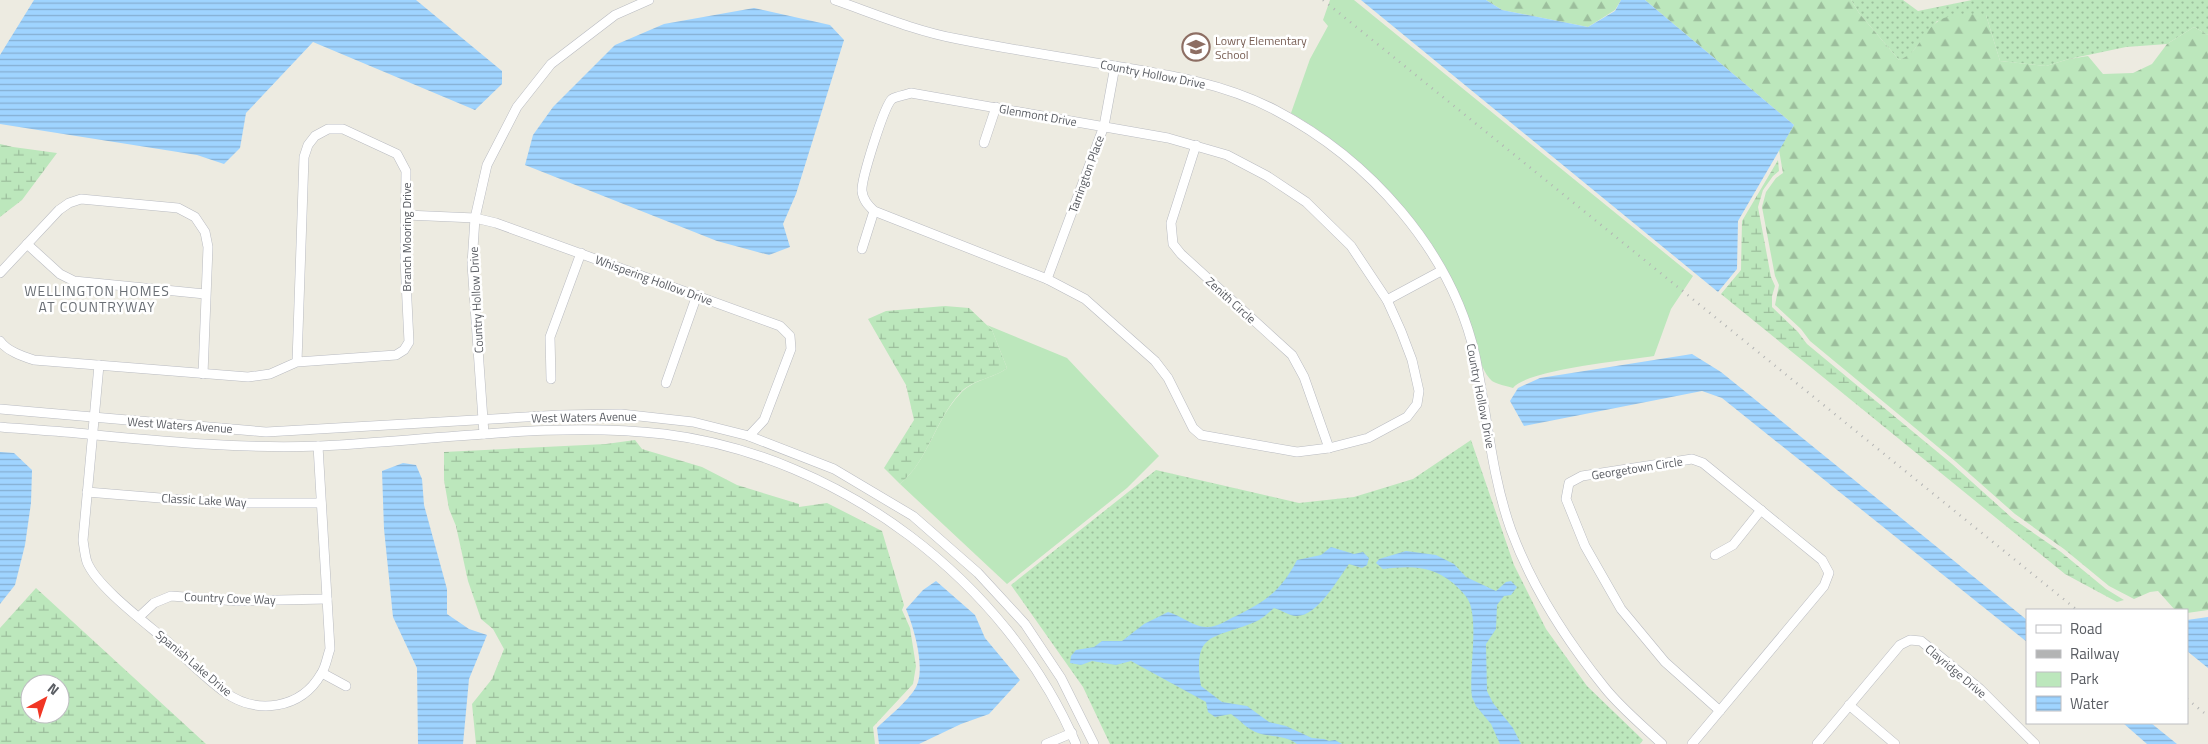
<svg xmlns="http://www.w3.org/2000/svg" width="2208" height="744" font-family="'Titillium Web',sans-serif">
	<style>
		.grass { fill: url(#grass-dots) }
		.forest { fill: url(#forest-firs) }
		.wetland { fill: url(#wetland-marsh); fill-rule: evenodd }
		.green { fill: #bce7bc }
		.water { fill: url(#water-rules) }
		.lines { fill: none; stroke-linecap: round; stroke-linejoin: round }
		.minor-casing { stroke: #b9bbc1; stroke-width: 10 }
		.minor { stroke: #fff; stroke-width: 9 }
		.rail { stroke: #b3b4b4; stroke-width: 2.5; stroke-dasharray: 1 6; stroke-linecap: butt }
		.labels { text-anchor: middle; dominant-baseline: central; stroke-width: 5; stroke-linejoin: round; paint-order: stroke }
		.education-label { font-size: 12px; fill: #785e54; stroke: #fff; text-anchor: start }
		.street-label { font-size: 12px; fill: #5a5d63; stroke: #fff }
		.neighbourhood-label { font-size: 14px; letter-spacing: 1px; fill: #6a6f75; stroke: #fff }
	</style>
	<defs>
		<pattern id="grass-dots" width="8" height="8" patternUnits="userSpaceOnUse" patternTransform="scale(1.25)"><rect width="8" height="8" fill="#bce7bc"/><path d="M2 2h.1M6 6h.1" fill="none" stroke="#9cbe9c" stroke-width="1.8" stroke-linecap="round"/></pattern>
		<pattern id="forest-firs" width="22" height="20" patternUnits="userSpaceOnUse" patternTransform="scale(1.25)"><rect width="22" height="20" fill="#bce7bc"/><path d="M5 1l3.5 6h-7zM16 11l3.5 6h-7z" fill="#9cbe9c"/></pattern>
		<pattern id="wetland-marsh" width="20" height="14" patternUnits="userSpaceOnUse" patternTransform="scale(1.25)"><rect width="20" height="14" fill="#bce7bc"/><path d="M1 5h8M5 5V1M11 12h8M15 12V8" fill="none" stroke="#9cbe9c"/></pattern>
		<pattern id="water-rules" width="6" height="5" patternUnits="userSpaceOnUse" patternTransform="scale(1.25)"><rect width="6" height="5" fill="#9fd4ff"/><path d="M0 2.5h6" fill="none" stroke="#85afd2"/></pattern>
	</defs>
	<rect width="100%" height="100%" fill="#edebe1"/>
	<g class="grass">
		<path d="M1851,0H1903L1918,11L1972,0H2208V35L2194,27L2167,44L2126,47L2069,59L2046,66L2000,61L1986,15L1937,21L1909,56L1899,60L1859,13Z"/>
		<path d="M1471,440L1514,565L1546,629L1587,686L1643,740L1640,744H1110L1083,687L1011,585L1156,470L1299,503L1354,497L1413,479Z"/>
	</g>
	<g class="forest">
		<path d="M1486,0H1621L1615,10L1588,27L1502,10Z"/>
		<path d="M1645,0H1851L1859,13L1899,60C1919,53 1921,33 1937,22C1949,13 1972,14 1986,15L2000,61L2046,66L2069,59L2088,56L2103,74L2133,73L2152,64L2167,44L2194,27L2208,35V610L2187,613V610H2175L2158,591L2150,592L2134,599L2109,586L2064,549L2015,514L1955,461L1810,341L1801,329L1775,305L1779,285L1775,276L1762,207L1766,192L1776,178L1783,173L1779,150L1794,125Z"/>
	</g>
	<g class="wetland">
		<path d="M0,144L13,147L57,153L22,200L0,217Z"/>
		<path d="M1778,160L1779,171L1773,176L1763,190L1758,207L1771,277L1775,286L1772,296V307L1798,332L1807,344L1952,464L2012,518L2061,552L2106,589L2124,600L2117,602L2065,574L1721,294L1741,270L1742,221Z"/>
		<path d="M945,306L969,308L992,330L1007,368C993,379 973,379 960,393C935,420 928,461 900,484L884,468L914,420L906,385L868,319L886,311Z"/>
		<path d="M635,440L642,449L702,467L737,485L799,504V507L827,503L882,531L904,605L902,610L910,628L916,666L913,684L873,727L875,744H476L472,704L492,679L504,649L493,629L481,619L468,581L456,526L449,509L444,480V452L606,444Z"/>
		<path d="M36,588L206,744H0V628ZM30,684H60V714H30Z"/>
	</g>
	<g class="green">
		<path d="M1330,0H1354L1693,276L1671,309L1654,356C1628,360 1526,370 1513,388C1507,386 1496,384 1492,381C1477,367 1472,328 1464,307C1459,294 1452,279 1445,266C1408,203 1355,150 1291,113L1310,59L1328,26L1323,20Z"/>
		<path d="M987,325L1067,358L1159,456L1127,488L1007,584L900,484C928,461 935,420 960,394C973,379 993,379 1007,368L992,330Z"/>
	</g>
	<g class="water">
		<path d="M34,0H416L502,71V84L475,110L313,42L246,113L240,148L224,164L197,155L0,124V55Z"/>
		<path d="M1361,0H1486L1502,10L1588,27L1615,11L1621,0H1645L1794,125L1738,221L1737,269L1718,292Z"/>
		<path d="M754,8L830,25L844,40L796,194L783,224L790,247L769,255L717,241L525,165L533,135L553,107L615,45L664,24Z"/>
		<path d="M1692,354L1721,372L2027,620V642L1722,398L1702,391L1524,426L1510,401L1518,388L1540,378Z"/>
		<path d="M0,452L14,453L32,470L31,503L25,545L15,585L0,604Z"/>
		<path d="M403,463L416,465L422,479L424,505L447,589V614L469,629L487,635L469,679L463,744H418L417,668L393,617L384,529L382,471Z"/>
		<path d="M1331,547L1354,554L1363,552L1369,558L1367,565L1362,568L1349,564C1338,579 1317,617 1296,616C1290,616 1281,610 1274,608C1268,613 1262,619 1255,622C1214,639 1192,631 1201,686L1222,702L1247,706L1269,722L1286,726L1312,738L1324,739L1329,741L1335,740L1342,744H1297C1286,735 1270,737 1258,733C1248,730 1240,720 1231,714L1215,717L1208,712L1206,702L1131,661L1116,665L1092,661L1081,665L1070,663L1071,656L1076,650L1094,647L1102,641H1122L1144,624L1168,612C1180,615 1195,628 1207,627C1219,627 1226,620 1236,616C1266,601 1281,591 1297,560L1321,555Z"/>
		<path d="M1406,551L1436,555L1454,564L1466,577L1496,591L1506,582L1511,581L1517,587L1511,595L1504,596L1497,605L1496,629L1486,644L1487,691L1493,703L1513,728L1521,744H1500L1491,724L1476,706L1472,697C1469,669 1478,629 1470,604C1467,595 1459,589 1453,583C1430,565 1411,566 1383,569L1376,563L1379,559Z"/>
		<path d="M936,581L975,615L985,638L1020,680L989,714L961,724L919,744H879L877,728C888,717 911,699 917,685C925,666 914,628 906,609L923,590Z"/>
		<path d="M2208,617V668L2187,651V620Z"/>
		<path d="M2123,723H2151L2177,744H2147Z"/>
	</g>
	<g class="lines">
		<g class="minor-casing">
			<g id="minor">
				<path d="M835,0C875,14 915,31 958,39C1008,49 1059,57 1109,65C1165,74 1224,83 1275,110C1369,159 1451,250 1475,355C1487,413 1491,474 1511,530C1532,587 1567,641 1605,688C1621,708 1643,726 1662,744"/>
				<path d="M911,93L1168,138L1227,155L1267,176L1306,202L1351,246L1387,300L1401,331L1412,360L1419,391L1417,404L1407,417L1368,438L1329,448L1297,452L1201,435L1193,428L1168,378L1155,361L1085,299L1047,279L874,211C868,205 863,200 862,191C861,180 884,106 892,99C897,96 906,95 911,93Z"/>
				<path d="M984,143L996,107"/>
				<path d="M1196,145L1171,223L1173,244L1181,254L1292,355L1304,377L1329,448"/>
				<path d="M406,215L475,218L496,223L780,326L790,336L791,349L764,420L749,436"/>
				<path d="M27,244L60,274L74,281L205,294"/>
				<path d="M862,249L874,211"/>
				<path d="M0,273L59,210L69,203L81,199L178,208L195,217L205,232L208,247L203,374"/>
				<path d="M1047,279L1104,126L1115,66"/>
				<path d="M1387,300L1441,271"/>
				<path d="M0,341C7,351 22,356 34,360L248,377L270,374L297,362L396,355L404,350L409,342L405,260L406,171L397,154L343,129H328L315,136L308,145L304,157L297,362"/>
				<path d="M99,365L83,540C84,547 85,556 87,562C97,587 147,624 168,642C187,659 205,678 226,693C257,715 301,709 321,674C326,667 327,657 330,649L318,446"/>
				<path d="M551,379L550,337L581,253"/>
				<path d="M666,383L697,295"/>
				<path d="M0,409L266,432L560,415L621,414L693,422L749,436L834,469L913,516L978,573L1025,624L1061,678L1094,744"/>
				<path d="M0,427C32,430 64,431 96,435C171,442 245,449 320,446C432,441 552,421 664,434C841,456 1006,581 1076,744"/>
				<path d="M484,434L472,264L475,218L487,165L517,107L551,64L615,15L649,0"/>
				<path d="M87,492L221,503H321"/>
				<path d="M1715,555L1733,545L1761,510"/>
				<path d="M139,617L154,603L171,596L237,601L327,599"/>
				<path d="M322,673L346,686"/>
				<path d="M1849,705L1895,744"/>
				<path d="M1046,744L1072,733"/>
				<path d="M1692,744L1824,586L1829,573L1822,560L1703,463L1692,459L1582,476L1569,483L1566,499L1585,546L1621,609L1665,662L1720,711"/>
				<path d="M1817,744L1900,645L1910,640L1921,641L1980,689L2035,744"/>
			</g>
		</g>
		<use href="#minor" class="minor"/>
		<g class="rail">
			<path d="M1323,0L2077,610"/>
			<path d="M2187,699L2208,716"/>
		</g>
	</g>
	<defs>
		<g id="school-ring" transform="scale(1.4375)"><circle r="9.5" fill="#fff" stroke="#8d6e63" stroke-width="1.5"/><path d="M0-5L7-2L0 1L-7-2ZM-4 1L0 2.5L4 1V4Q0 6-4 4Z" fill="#8d6e63"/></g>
	</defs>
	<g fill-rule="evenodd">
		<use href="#school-ring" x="1196" y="47"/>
	</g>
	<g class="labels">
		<g class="education-label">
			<text x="1215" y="40">Lowry Elementary<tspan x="1215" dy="14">School</tspan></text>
		</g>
		<g class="street-label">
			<text transform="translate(1153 74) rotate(11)">Country Hollow Drive</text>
			<text transform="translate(1038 115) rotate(10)">Glenmont Drive</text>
			<text transform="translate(1086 174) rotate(-70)">Tarrington Place</text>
			<text transform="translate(406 237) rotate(-90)">Branch Mooring Drive</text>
			<text transform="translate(654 280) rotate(20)">Whispering Hollow Drive</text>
			<text transform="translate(476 300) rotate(-93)">Country Hollow Drive</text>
			<text transform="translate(1231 300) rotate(42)">Zenith Circle</text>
			<text transform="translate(1481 396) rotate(79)">Country Hollow Drive</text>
			<text transform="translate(584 417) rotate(-1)">West Waters Avenue</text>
			<text transform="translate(180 425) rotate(4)">West Waters Avenue</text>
			<text transform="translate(1637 468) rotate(-9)">Georgetown Circle</text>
			<text transform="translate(204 500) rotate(3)">Classic Lake Way</text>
			<text transform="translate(230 598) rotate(2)">Country Cove Way</text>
			<text transform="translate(194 663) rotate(40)">Spanish Lake Drive</text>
			<text transform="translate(1956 671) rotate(40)">Clayridge Drive</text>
		</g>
		<g class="neighbourhood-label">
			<text x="97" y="290">WELLINGTON HOMES<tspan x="97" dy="16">AT COUNTRYWAY</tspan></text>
		</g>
	</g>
	<rect x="2026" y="609" width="162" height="115" fill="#ffffff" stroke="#bdbec1"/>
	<rect x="2036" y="625" width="25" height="8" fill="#ffffff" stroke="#bdbec1"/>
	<text x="2070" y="634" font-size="15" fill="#5a5d63">Road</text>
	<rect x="2036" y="650" width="25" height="8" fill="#b3b4b4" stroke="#bdbec1"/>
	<text x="2070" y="659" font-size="15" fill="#5a5d63">Railway</text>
	<rect x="2036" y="672" width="25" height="15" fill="#bce7bc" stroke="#bdbec1"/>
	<text x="2070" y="684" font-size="15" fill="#5a5d63">Park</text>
	<rect x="2036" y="696" width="25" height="15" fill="url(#water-rules)" stroke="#bdbec1"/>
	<text x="2070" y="709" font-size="15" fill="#5a5d63">Water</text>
	<g transform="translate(45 699) rotate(40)"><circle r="24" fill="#ffffff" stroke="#bdbec1"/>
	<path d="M0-4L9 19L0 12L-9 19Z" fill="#f13624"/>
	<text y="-8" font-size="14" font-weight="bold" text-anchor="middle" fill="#5a5d63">N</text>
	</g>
</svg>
